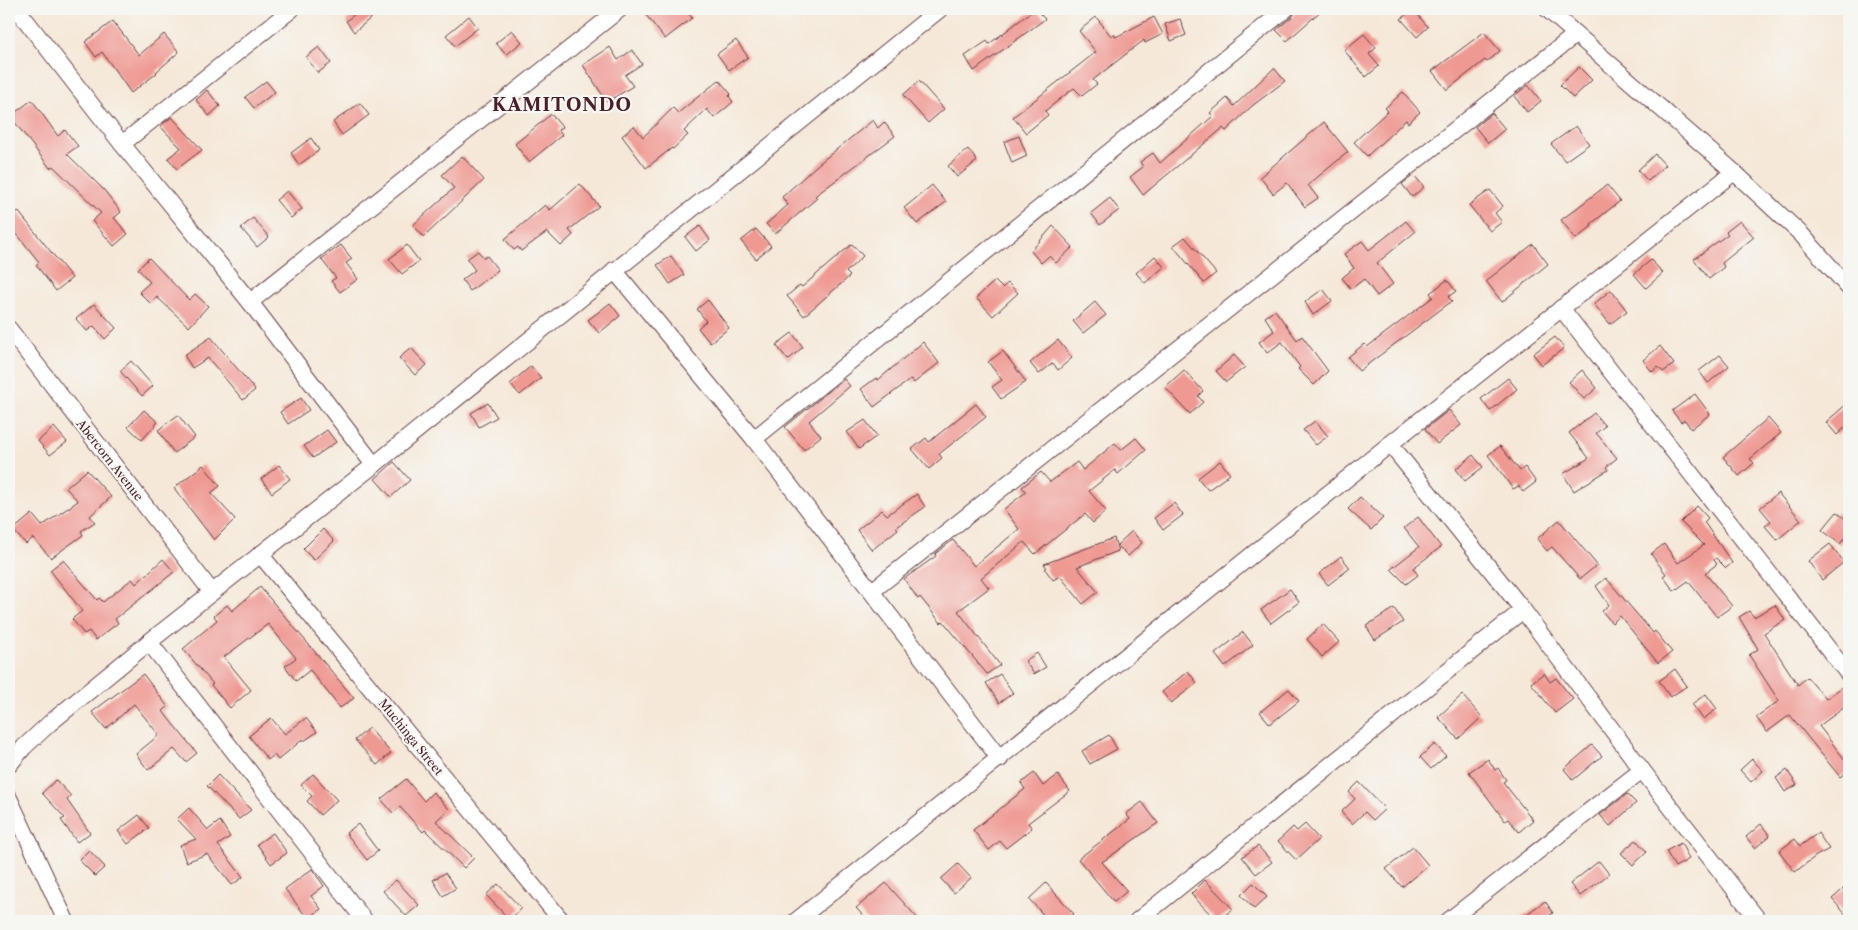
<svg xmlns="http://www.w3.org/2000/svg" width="1858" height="930" font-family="'Libre Caslon Text',serif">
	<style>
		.building { fill: #ef9993 }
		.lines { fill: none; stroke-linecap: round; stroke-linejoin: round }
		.minor-casing { stroke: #643d45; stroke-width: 18 }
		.minor { stroke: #fff; stroke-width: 16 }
		.labels { text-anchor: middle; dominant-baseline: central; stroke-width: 4.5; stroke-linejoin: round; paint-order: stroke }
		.street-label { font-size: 12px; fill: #4a1f2b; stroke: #f6f6f2 }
		.district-label { font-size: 18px; font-weight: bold; letter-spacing: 1px; fill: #4a1f2b; stroke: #f6f6f2 }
	</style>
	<rect width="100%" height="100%" fill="#f6f6f2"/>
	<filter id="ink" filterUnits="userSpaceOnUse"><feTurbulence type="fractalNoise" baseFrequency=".02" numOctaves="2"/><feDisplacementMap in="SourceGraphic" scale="10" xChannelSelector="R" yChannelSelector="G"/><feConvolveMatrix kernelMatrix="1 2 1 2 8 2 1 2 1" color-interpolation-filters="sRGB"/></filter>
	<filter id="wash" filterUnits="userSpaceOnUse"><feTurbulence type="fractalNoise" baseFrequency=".0096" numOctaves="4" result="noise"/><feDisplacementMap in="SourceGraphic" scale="20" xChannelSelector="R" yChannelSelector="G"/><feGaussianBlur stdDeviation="1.12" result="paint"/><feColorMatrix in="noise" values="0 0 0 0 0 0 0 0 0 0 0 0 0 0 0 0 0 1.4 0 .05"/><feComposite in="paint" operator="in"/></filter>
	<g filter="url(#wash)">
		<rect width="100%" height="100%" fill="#f5e8d8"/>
		<g id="blocks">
			<g class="building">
				<path d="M361,9H382L354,32L346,21Z"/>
				<path d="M655,9H685L692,18L665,39L646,15Z"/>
				<path d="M1035,9L1045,19L974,71L965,56L987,41L989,44Z"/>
				<path d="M1296,9H1323L1287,41L1276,30L1293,16Z"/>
				<path d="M1413,9L1428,27L1417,37L1401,19Z"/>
				<path d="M469,16L478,28L455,46L446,35Z"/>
				<path d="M1096,17L1111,36L1114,34L1116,37L1154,17L1163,34L1145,43L1144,40L1093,80L1097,84L1082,96L1074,88L1045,111L1048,115L1026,133L1013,117L1096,52L1079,31Z"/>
				<path d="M1180,19L1186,35L1171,41L1165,24Z"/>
				<path d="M113,21L139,55L164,34L179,52L156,72L157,73L131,93L102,52L96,57L85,42Z"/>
				<path d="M512,30L522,42L506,55L496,43Z"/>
				<path d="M1484,32L1500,51L1487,62L1485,60L1447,90L1432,71Z"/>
				<path d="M1364,34L1376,48L1369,54L1379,66L1366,77L1344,50Z"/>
				<path d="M736,40L748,57L729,70L717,54Z"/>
				<path d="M319,47L331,63L318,73L306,57Z"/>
				<path d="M610,47L618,60L632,50L642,64L625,75L633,86L607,102L583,65Z"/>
				<path d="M1579,67L1592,80L1573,98L1560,85Z"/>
				<path d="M1274,68L1285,81L1252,106L1226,131L1223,128L1143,195L1130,177L1143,167L1140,162L1153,153L1160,163L1213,116L1210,113L1227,98L1234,106Z"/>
				<path d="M719,80L731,94L729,96L733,102L714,118L707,109L684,131L688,135L673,149L672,148L646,168L622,136L634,126L643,137L673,108L678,113Z"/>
				<path d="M266,81L275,92L254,108L245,97Z"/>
				<path d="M919,81L944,109L928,123L903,95Z"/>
				<path d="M1528,85L1541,101L1527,112L1514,96Z"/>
				<path d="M207,90L220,106L209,116L196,100Z"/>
				<path d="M1403,92L1420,112L1408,123L1406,120L1367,156L1354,142L1388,111L1385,108Z"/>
				<path d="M32,100L58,136L65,130L78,146L67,154L104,190L121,212L114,218L128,234L114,246L92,221L101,213L53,166L50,168L10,116Z"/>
				<path d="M360,103L369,115L342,135L333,122Z"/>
				<path d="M1492,113L1505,129L1488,143L1475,127Z"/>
				<path d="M551,114L562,127L558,130L562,135L529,162L515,144Z"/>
				<path d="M172,117L202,150L177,169L168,158L181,148L160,126Z"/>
				<path d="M873,120L878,128L884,122L895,136L815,196L817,198L775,234L766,224L788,205L782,197L816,166Z"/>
				<path d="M1324,122L1348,152L1308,185L1318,198L1305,207L1287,183L1273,194L1260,177Z"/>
				<path d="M1576,126L1589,144L1565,161L1551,144Z"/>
				<path d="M1019,136L1027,156L1012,163L1004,142Z"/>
				<path d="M311,138L319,150L299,165L291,153Z"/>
				<path d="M968,149L977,161L957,177L948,166Z"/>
				<path d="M1655,154L1665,165L1648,181L1638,170Z"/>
				<path d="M462,156L484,180L424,237L413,225L454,188L442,175Z"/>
				<path d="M1414,175L1424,187L1412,197L1402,184Z"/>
				<path d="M580,184L599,206L569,230L573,235L561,246L547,232L521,251L518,247L514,250L505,239L545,205L550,210Z"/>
				<path d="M932,185L946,202L917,224L904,208Z"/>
				<path d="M1607,185L1620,201L1591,224L1592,226L1576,239L1561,220Z"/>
				<path d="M1490,190L1503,206L1495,213L1502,222L1490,231L1469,205Z"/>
				<path d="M287,191L302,209L291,218L276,200Z"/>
				<path d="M1110,198L1119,210L1100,225L1091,213Z"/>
				<path d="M18,211L72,278L56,291L36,265L39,262L9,224V219Z"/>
				<path d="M253,218L269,237L257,247L241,228Z"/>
				<path d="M1406,221L1415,232L1377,263L1393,284L1377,296L1364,279L1351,289L1342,278L1354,268L1344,254L1362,241L1369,250Z"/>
				<path d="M1740,221L1754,237L1722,263L1724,267L1709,279L1694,259L1728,234L1726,232Z"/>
				<path d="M700,226L710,240L696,251L685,237Z"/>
				<path d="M1053,226L1073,247L1056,263L1049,256L1041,263L1031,251Z"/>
				<path d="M756,229L771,246L756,259L741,241Z"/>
				<path d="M1185,237L1216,273L1204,283L1173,246Z"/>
				<path d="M852,244L863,256L846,272L850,276L804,316L787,296L800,285L802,287Z"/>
				<path d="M1533,244L1548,264L1502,302L1486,281Z"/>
				<path d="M341,245L352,259L346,263L358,279L340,292L331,281L336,278L321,259Z"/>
				<path d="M407,245L419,261L402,274L389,259Z"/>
				<path d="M478,251L484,258L487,256L498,270L470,291L462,280L475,270L467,259Z"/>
				<path d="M671,256L684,275L670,284L657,265Z"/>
				<path d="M1155,256L1164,267L1145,283L1136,273Z"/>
				<path d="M149,258L189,300L195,294L208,306L189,327L157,297L150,303L139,292L150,282L138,269Z"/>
				<path d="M1651,260L1663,273L1646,288L1634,274Z"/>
				<path d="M1447,280L1456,291L1448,297L1452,301L1359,371L1348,357L1364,344L1367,347L1433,297L1430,293Z"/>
				<path d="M995,281L1002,288L1008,283L1018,293L993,316L976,298Z"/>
				<path d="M1323,289L1332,301L1313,315L1305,302Z"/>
				<path d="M1611,290L1627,311L1610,324L1594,304Z"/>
				<path d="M708,300L729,328L710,343L698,328L706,321L697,309Z"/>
				<path d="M1095,302L1106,315L1083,333L1073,321Z"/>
				<path d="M610,303L620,316L599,333L588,320Z"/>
				<path d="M94,304L116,328L105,339L94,326L87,331L76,319Z"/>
				<path d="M1275,310L1297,340L1302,336L1328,371L1314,385L1298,369L1300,367L1282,342L1267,353L1259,342L1274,331L1265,317Z"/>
				<path d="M792,333L803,347L788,360L776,345Z"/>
				<path d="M211,337L255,390L243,400L208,358L192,368L184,355Z"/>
				<path d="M1555,337L1564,348L1542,365L1533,354Z"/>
				<path d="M1058,340L1072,358L1058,370L1053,363L1039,374L1030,363Z"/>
				<path d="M923,342L939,363L914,383L911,379L874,407L861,389L876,378L878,380Z"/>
				<path d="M1660,346L1674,364L1663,372L1658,367L1652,372L1643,360Z"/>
				<path d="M411,348L427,365L415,375L399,358Z"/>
				<path d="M1003,351L1026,382L1001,399L992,387L1002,380L988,362Z"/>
				<path d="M1234,355L1245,367L1226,382L1216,371Z"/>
				<path d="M1720,355L1729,366L1708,383L1699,371Z"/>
				<path d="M131,361L153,386L142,396L120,371Z"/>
				<path d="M531,366L541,378L520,395L510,384Z"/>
				<path d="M1184,370L1203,391L1198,396L1203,402L1190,414L1165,387Z"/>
				<path d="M1582,370L1597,388L1584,399L1569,382Z"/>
				<path d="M1508,378L1517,389L1490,411L1481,399Z"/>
				<path d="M844,379L850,386L809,421L821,436L804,450L785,427Z"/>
				<path d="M1695,394L1710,414L1691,429L1685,420L1681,422L1672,411Z"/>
				<path d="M301,398L309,410L288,424L280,412Z"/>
				<path d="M1849,402V424L1837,435L1826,422Z"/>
				<path d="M488,403L497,417L479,427L471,413Z"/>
				<path d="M976,404L986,417L939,454L942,458L929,469L912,449L926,438L929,442Z"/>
				<path d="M144,410L158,422L142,440L128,427Z"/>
				<path d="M1449,410L1461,425L1437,444L1425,429Z"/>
				<path d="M1594,413L1605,426L1596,433L1617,458L1606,467L1608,470L1574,491L1563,474L1589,458L1569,433Z"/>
				<path d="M178,415L195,437L174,453L158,430Z"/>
				<path d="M1768,418L1781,433L1750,459L1754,463L1739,476L1723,457Z"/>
				<path d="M865,420L877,436L859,449L847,432Z"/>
				<path d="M1315,421L1328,436L1316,445L1303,430Z"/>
				<path d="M54,427L67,442L50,455L38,441Z"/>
				<path d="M327,430L336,442L313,458L304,446Z"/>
				<path d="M1136,438L1146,450L1118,474L1115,470L1089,491L1106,511L1093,523L1085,514L1035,554L1024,542L981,578L989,588L958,611L1000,665L987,674L943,621L941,623L920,597L918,599L904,579L936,556L935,554L953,540L974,566L1019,529L1004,509L1026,492L1022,487L1041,472L1050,482L1077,462L1083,470L1115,443L1121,450Z"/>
				<path d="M1500,446L1520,471L1525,467L1536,482L1523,492L1519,486L1513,489L1488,455Z"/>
				<path d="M1473,455L1483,467L1465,481L1456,469Z"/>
				<path d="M1220,461L1230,474L1208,490L1198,478Z"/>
				<path d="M394,462L410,480L391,497L375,479Z"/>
				<path d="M203,465L220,486L211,493L235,519L214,540L174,488Z"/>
				<path d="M279,465L290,479L272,493L261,479Z"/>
				<path d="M87,470L111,497L90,516L95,522L81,531L83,535L51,558L33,538L26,544L13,530L32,514L42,526L78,501L66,488Z"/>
				<path d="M1778,493L1801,520L1777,540L1765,526L1771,521L1760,508Z"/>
				<path d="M917,494L925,507L896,527L898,529L872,550L857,530L882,510L887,515Z"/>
				<path d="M1360,497L1383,518L1371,530L1348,509Z"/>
				<path d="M1174,503L1183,515L1163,530L1154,518Z"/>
				<path d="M1697,506L1708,518L1704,522L1732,563L1726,568L1716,558L1714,560L1717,564L1705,573L1732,606L1717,617L1688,581L1674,591L1663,576L1666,574L1651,554L1664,544L1678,563L1704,545L1681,522Z"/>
				<path d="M1837,512L1849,522V532L1840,544L1822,530Z"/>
				<path d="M1418,517L1441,547L1413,568L1418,575L1406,584L1391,569L1419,547L1404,528Z"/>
				<path d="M1559,520L1597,565L1580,579L1552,547L1547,551L1537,539Z"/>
				<path d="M323,529L334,541L314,560L303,549Z"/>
				<path d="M1132,531L1142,543L1128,556L1117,545Z"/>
				<path d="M1114,538L1118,551L1077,567L1098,592L1083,604L1060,576L1053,580L1045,569L1047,568L1044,564Z"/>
				<path d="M1830,544L1844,562L1822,580L1808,561Z"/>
				<path d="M1341,556L1350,568L1328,585L1319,574Z"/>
				<path d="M163,559L174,572L115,619L118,623L96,640L89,631L84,634L72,619L82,611L50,570L63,560L97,600L99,598L103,602L132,579L136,584Z"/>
				<path d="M1606,578L1653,633L1655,631L1672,652L1658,663L1620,616L1612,623L1602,611L1609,605L1596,586Z"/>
				<path d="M260,587L354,698L340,708L310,670L296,681L285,666L296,658L268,624L224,657L251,690L230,708L211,685L213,684L183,649L217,620L214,616L227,605L232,611Z"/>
				<path d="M1290,589L1299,602L1271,623L1261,610Z"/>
				<path d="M1775,605L1785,620L1764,633L1798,685L1807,677L1826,699L1846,684L1849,685V704L1819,726L1849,765V770L1840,777L1790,715L1767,732L1756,717L1779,701L1749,655L1758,649L1739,617L1749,611L1754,617Z"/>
				<path d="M1394,608L1403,622L1375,640L1366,626Z"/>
				<path d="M1323,624L1339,642L1322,657L1307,639Z"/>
				<path d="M1243,632L1253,645L1225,667L1215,654Z"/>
				<path d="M1037,653L1046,667L1034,674L1025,661Z"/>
				<path d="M1675,669L1687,686L1670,697L1659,681Z"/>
				<path d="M1188,671L1197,683L1171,703L1162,692Z"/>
				<path d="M1544,673L1550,682L1556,678L1573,699L1555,713L1531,683Z"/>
				<path d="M143,674L168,707L163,711L168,718L197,753L186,762L174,749L148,770L136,754L159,735L134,704L106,729L92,712Z"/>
				<path d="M1000,674L1013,693L999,703L986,683Z"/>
				<path d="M1289,689L1299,701L1270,724L1260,712Z"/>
				<path d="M1706,694L1717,709L1703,719L1692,704Z"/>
				<path d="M1462,695L1482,717L1458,739L1438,717Z"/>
				<path d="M271,718L285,734L306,718L317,732L304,741L303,739L278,760L274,755L268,760L249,736Z"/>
				<path d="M369,728L391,753L377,765L355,740Z"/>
				<path d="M1109,735L1117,749L1090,764L1082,751Z"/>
				<path d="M1435,744L1446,756L1431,769L1420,757Z"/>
				<path d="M1592,745L1602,756L1573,780L1564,769Z"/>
				<path d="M1488,759L1495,770L1498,768L1506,780L1503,782L1533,820L1519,832L1508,819L1505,821L1469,772Z"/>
				<path d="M1752,759L1763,771L1751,782L1740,770Z"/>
				<path d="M1787,770L1797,785L1785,792L1776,778Z"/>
				<path d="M1034,773L1043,786L1058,775L1070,791L1028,823L1032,828L1006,848L1000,841L989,850L973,830L1025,789L1021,783Z"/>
				<path d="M313,774L337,800L320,815L307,801L312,796L301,785Z"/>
				<path d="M218,775L251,810L239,819L207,786Z"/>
				<path d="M406,779L424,801L433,792L449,809L436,821L474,858L464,868L425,830L423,832L400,807L393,813L381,799Z"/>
				<path d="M56,780L71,796L67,800L90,833L77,842L61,820L65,818L42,793Z"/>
				<path d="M1359,782L1385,809L1373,820L1365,812L1352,824L1341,812L1355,799L1349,792Z"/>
				<path d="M1627,794L1636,803L1610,826L1600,815Z"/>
				<path d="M1142,802L1158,823L1102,862L1127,891L1114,902L1078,859L1130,819L1126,814Z"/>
				<path d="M189,808L208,830L220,821L230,837L218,845L243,877L232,885L207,854L186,862L180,845L196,839L177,819Z"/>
				<path d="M139,815L149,828L128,844L118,831Z"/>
				<path d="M358,824L378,851L367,860L346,833Z"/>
				<path d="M1305,824L1319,839L1296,860L1278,841L1293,827L1297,831Z"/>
				<path d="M1761,824L1770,836L1755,848L1746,837Z"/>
				<path d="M273,833L287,853L271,864L257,844Z"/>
				<path d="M1818,833L1829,849L1816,856L1795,872L1779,851L1795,839L1800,846Z"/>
				<path d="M1636,840L1647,852L1633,865L1621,853Z"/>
				<path d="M1681,843L1689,859L1675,867L1666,851Z"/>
				<path d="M1258,846L1272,862L1256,874L1242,857Z"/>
				<path d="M1413,847L1428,865L1402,887L1386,869Z"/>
				<path d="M89,850L105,867L95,876L79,860Z"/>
				<path d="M1599,861L1609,874L1580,896L1570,884Z"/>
				<path d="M958,864L971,878L954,893L941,879Z"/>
				<path d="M312,869L324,886L311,896L321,909L308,919L285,889Z"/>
				<path d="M445,873L456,888L443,896L433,880Z"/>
				<path d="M396,880L419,905L406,916L383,891Z"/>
				<path d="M1205,880L1233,909L1217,921L1191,894Z"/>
				<path d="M886,883L920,921H868L856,908Z"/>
				<path d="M1046,883L1074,914L1065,921H1049L1029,899Z"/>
				<path d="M1253,883L1267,897L1254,909L1241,895Z"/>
				<path d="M498,884L521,908L510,920L486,895Z"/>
				<path d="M1849,884V918L1832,899Z"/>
				<path d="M1545,901L1553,913L1542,921H1517Z"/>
			</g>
		</g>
	</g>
	<g filter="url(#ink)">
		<use href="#blocks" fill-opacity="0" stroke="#643d45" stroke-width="1"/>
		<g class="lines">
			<g class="minor-casing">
				<g id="minor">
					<path d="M17,9L122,144L250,302L374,465"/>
					<path d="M122,144L292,9"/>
					<path d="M1734,172L1801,234L1849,288"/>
					<path d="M614,270L754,439L1000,759"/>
					<path d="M250,302L620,9"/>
					<path d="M1561,308L1849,675"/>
					<path d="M9,329L211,591"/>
					<path d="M754,439L1286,9"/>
					<path d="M1390,444L1523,610L1642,770L1759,921"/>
					<path d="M260,554L562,921"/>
					<path d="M872,591L1575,35"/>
					<path d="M149,642L365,921"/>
					<path d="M9,765L24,747L50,723L149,642L374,465L940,9"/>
					<path d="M9,798L66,921"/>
					<path d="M796,921L1390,444L1734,172L1547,9"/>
					<path d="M1137,921L1523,610"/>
					<path d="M1448,921L1642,770"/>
				</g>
			</g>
			<use href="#minor" class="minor"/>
		</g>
	</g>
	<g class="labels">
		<g class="street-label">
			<text transform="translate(110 460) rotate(52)">Abercorn Avenue</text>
			<text transform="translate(411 737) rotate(51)">Muchinga Street</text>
		</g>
		<g class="district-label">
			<text x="562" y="105">KAMITONDO</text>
		</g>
	</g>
	<rect width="1858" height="930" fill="none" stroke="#f6f6f2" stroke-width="30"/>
</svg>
